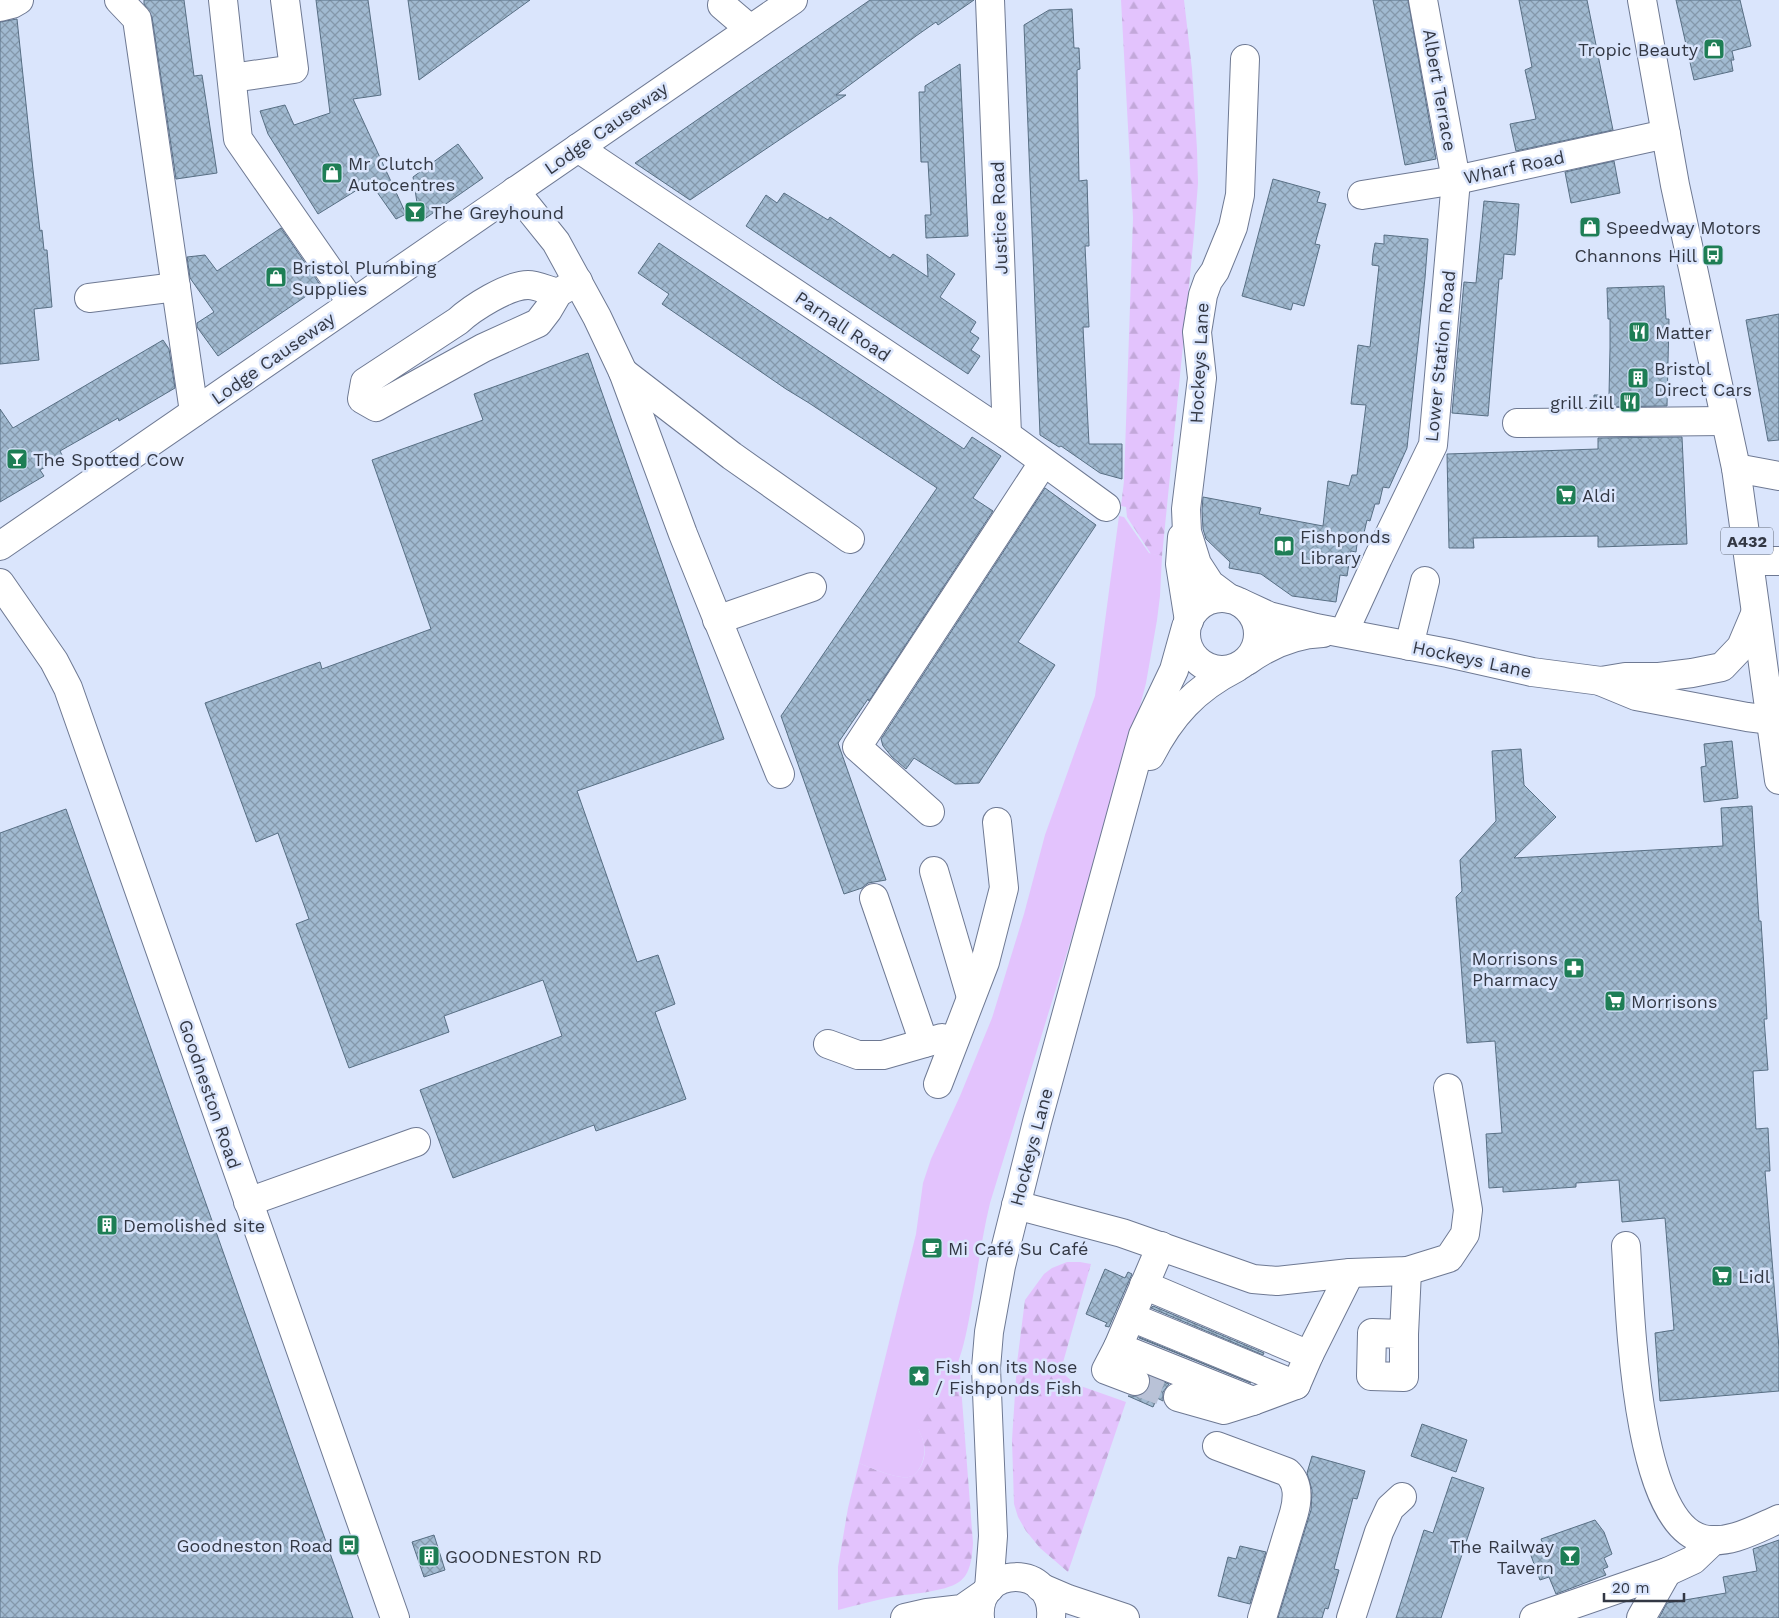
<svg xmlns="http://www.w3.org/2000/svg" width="1779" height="1618" font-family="'Work Sans',sans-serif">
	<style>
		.forest { fill: url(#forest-firs) }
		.park { fill: #e3c3fd }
		.building { fill: url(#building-cross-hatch); stroke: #586f84 }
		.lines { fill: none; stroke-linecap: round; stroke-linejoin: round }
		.minor-tunnel { stroke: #b9c2d7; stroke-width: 28; stroke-dasharray: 28 14; stroke-linecap: butt }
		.minor-casing { stroke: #6e7993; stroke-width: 30 }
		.major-casing { stroke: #6e7993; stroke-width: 30 }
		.minor { stroke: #fff; stroke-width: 28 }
		.major { stroke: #fff; stroke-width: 28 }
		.labels { text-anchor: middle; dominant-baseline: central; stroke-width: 5; stroke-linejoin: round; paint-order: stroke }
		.shield { fill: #dae5fc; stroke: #656c7b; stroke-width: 1 }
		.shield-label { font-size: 16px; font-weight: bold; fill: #333844 }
		.poi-label { font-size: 18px; fill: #333844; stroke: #dae5fc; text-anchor: start }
		.street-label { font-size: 18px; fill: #333844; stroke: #dae5fc }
	</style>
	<defs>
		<pattern id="forest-firs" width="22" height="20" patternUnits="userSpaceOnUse" patternTransform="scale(1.25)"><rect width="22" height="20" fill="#e3c3fd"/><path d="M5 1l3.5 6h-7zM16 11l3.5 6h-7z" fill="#c3a8da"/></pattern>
		<pattern id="building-cross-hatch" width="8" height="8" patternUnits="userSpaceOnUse" patternTransform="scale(1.25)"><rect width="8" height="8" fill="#a1bad1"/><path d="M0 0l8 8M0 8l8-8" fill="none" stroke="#8498ab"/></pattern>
	</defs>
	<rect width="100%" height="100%" fill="#dae5fc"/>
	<g class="forest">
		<path d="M1121,0H1184L1192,69L1197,149L1198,183L1194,235L1162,556L1151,554L1127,517L1126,507L1121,506L1124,481L1133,218Z"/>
		<path d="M1067,1262H1080L1091,1264L1062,1366L1065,1375L1075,1384L1126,1402L1068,1572L1040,1548L1026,1531L1018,1517L1014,1504L1012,1440L1017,1363L1025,1300L1044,1274L1052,1268Z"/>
		<path d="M959,1360L973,1543C972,1557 971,1574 959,1582C945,1592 908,1594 891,1597C873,1601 856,1605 838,1610V1567L848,1508L859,1463C871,1468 896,1479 909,1477C921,1474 927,1455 924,1444C922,1436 918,1429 915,1422C940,1400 946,1389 959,1360Z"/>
	</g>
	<path class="park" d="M1119,516L1124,517L1149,553L1162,556L1160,596L1157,620L1146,683L1125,764L990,1203C983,1232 979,1261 974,1290C968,1326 963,1363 942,1395C935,1405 925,1413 916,1422C918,1429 922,1436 924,1444C926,1455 921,1474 909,1477C896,1479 871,1468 859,1463L916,1234L923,1183L931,1159L960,1096L992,1018L1024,914L1045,835L1095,696Z"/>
	<g class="building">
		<path d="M144,0H184L194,76L202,75L217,173L176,179L152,17L144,4Z"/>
		<path d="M316,0H368L381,95L353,99L406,214L396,219L370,182L318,214L268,134L260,111L285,105L294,125L330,113Z"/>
		<path d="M408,0H530L419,80Z"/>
		<path d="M870,0H974L938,25L936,22L916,36L836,95H846L690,200L635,163Z"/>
		<path d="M1373,0H1408L1436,159L1405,165Z"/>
		<path d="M1519,0H1587L1613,130L1516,151L1510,124L1536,119L1525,70L1532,67Z"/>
		<path d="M1676,0H1740L1751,46L1732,51L1734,60H1731L1733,71L1694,80Z"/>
		<path d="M1072,9L1074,48H1079L1080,69L1077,70L1079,181L1087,180L1089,246H1085L1089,327H1083L1089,444H1122V479L1100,473L1061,446L1059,447L1040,435L1024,25L1049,10Z"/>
		<path d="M17,19L33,170L40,231L42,230L44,250H47L52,307L34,309L39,360L0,364V22Z"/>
		<path d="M960,64L968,236L926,238L925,215H931L928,162H921L919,92H925V86Z"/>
		<path d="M458,144L483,178L420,222L413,177Z"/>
		<path d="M1614,161L1620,193L1571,203L1565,172Z"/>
		<path d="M1273,179L1320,192L1317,202L1326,204L1315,244L1320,245L1304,306L1293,303L1291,310L1242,296Z"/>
		<path d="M784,193L828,220L830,217L890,258L893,254L928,277L927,254L955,274L940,297L976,322L970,332L979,338L971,350L980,356L968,374L746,226L766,195L777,203Z"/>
		<path d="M1484,201L1519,204L1515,255L1504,254L1502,279H1499L1488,416L1452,413L1464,282L1476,283Z"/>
		<path d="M281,228L321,286L218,356L197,327V323L214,312L190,278L187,257L205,255L217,271Z"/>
		<path d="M1384,235L1428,239L1425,278L1407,448L1389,488L1383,487L1379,504H1375L1370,521L1367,520L1363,537L1358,536L1356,552L1351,551L1347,576L1340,575L1336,602L1292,596L1261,574L1229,568L1230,562L1206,539L1203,529L1202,510L1203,497L1261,508L1259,514L1323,526L1328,481L1349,486L1352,475H1357L1366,405L1351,404L1358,345L1370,347L1379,266L1372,265L1373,254L1375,243L1384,244Z"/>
		<path d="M659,243L964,449L972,437L1001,456L973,498L993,511L869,701L868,699L838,743L886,880L868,883L862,888L844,894L781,716L937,488L809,403L786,389L662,304L669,294L638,273Z"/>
		<path d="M1664,286L1666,319H1669L1667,406L1594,407V395H1609L1610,348V319H1608L1607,288Z"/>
		<path d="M1779,314V440L1768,441L1746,320Z"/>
		<path d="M163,340L169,349L175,388L119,421L118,418L60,451L63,457L40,470L44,476L0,502V409L13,428Z"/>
		<path d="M588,353L724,739L577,791L637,962L658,955L675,1004L655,1012L686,1099L596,1131L594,1125L453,1178L420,1090L562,1036L543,980L444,1016L449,1032L349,1068L296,924L309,919L278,833L256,842L205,703L320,662L322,669L431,629L372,460L483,420L474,394Z"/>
		<path d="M1682,437L1687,544L1598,547V536L1473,538L1474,548H1449L1447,454L1598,449V438Z"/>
		<path d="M1045,488L1096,525L1018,642L1055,665L979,783L955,784L914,758L906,769L892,757L883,746L881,739Z"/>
		<path d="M1732,741L1738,798L1704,802L1701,767L1706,766L1704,744Z"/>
		<path d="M1521,749L1524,785L1556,817L1514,858L1723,846L1721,808L1752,806L1759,921H1761L1765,983L1767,1019H1764L1768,1070L1753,1071L1756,1129L1768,1128L1770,1171H1765L1779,1348V1391L1660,1401L1655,1333L1674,1330L1665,1218L1622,1222L1619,1180L1576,1183V1187L1503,1192V1187L1489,1188L1486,1134L1502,1133L1495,1041L1467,1043L1456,897L1462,891L1460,860L1496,821L1492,751Z"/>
		<path d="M66,809L353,1618H0V833Z"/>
		<path d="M1105,1269L1125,1278L1128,1272L1132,1274L1109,1327L1105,1326L1107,1323L1086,1314Z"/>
		<path d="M1153,1306L1264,1353L1263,1355L1151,1308Z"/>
		<path d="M1139,1337L1251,1383L1139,1338Z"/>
		<path d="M1150,1376L1169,1384L1163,1392V1401L1157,1398L1153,1407L1128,1396H1138L1145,1393L1150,1386Z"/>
		<path d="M1422,1424L1467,1440L1456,1472L1411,1456Z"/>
		<path d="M1312,1456L1365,1471L1357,1499L1353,1498L1334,1569L1339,1570L1328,1609L1325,1608L1322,1618H1278L1311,1510L1312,1490L1307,1473Z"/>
		<path d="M1452,1477L1484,1488L1441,1618H1396L1424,1530L1433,1533Z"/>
		<path d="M1595,1520L1604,1532L1612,1554L1604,1558L1608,1567L1603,1569L1606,1575L1556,1594L1549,1577L1540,1580L1530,1553L1544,1547L1541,1539Z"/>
		<path d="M434,1535L445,1570L424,1577L412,1542Z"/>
		<path d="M1779,1540V1618H1659L1667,1603L1726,1593L1723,1577L1757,1571L1753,1549Z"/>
		<path d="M1240,1546L1266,1552L1250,1604L1218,1596L1228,1557L1236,1559Z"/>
	</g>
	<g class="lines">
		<path class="minor-tunnel" d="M1135,1381L1178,1397"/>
		<g class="minor-casing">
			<g id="minor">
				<path d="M119,0L137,19L194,412"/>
				<path d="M223,0L238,139L352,303"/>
				<path d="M990,0L1007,435"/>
				<path d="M722,5L750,29"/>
				<path d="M0,7L12,4L19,0"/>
				<path d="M232,78L294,69L285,0"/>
				<path d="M578,148L1007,435L1106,507"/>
				<path d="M515,191L556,242L597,317L623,372L683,534L780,774"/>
				<path d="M1362,195L1456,180L1666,134"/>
				<path d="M558,293C549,291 537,285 528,285C508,285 472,308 458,321L365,382L362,399L376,407L483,348L538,323L548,310L558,293L578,281"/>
				<path d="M89,298L176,287"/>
				<path d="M623,372L732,456L850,539"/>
				<path d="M1517,423L1725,421"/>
				<path d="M1736,468L1779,476"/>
				<path d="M1182,537L1180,564L1189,621"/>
				<path d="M1750,561H1779"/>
				<path d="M0,583L54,661L68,688L395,1618"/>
				<circle cx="1222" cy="634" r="36"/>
				<path d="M1230,599L1210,584L1197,564L1187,532L1186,509L1202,378L1197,332L1203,295L1208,281L1215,271L1233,227L1240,195L1245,59"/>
				<path d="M1241,603L1269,616L1316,628L1448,653L1532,672L1601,681L1625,677H1659L1692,673L1722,667L1741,647L1755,614"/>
				<path d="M717,620L812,587"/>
				<path d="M1344,632L1378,558L1433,445L1456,180L1423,0"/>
				<path d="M1409,646L1425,581"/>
				<path d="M1247,661C1269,645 1295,634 1323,633"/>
				<path d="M1602,682L1636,696L1747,717L1779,721"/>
				<path d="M1150,756C1171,715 1195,689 1236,668"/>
				<path d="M930,812L857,747L1043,463"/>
				<path d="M934,871L971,997"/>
				<path d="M874,898L924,1043"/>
				<path d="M828,1044L858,1055H883L942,1038"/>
				<path d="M938,1084L985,962L1004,888L997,822"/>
				<path d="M248,1202L416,1142"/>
				<path d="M1016,1205L1122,1233L1253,1279L1277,1281L1350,1273L1407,1271L1449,1258L1465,1234L1468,1210L1448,1088"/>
				<path d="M1161,1246L1118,1347L1253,1401L1296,1385L1309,1355L1350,1273"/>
				<path d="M1626,1246C1630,1304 1634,1523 1703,1539C1729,1545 1756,1529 1779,1519"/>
				<path d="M1144,1285L1309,1355"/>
				<path d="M1131,1317L1296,1385"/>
				<path d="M1404,1334L1372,1333L1371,1376L1404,1377V1334L1407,1271"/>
				<path d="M1118,1347L1106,1370L1135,1381"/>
				<path d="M1178,1397L1224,1410L1253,1401"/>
				<path d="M1217,1446L1287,1472C1299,1483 1298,1498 1294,1513L1262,1618"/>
				<path d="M1040,1587L1068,1599L1125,1618"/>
				<path d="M989,1589L993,1536L986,1368L989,1332L1001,1266L1037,1122L1143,735L1174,670L1186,627"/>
				<path d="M905,1618L927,1613L962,1609L985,1593"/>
				<path d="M980,1618C975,1564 1056,1563 1051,1618"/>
				<path d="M1351,1618L1379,1532L1390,1508L1402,1497"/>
				<path d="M1534,1618L1667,1572L1693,1560L1714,1540"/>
				<path d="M1641,1618L1667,1572"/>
			</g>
		</g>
		<g class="major-casing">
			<g id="major">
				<path d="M1642,0L1675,185L1736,468L1779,780"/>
				<path d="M0,546L793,0"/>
			</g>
		</g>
		<use href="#minor" class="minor"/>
		<use href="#major" class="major"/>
	</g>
	<defs>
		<g id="shop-square" transform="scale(1.125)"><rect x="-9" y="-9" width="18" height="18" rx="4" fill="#1e7e55" stroke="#dae5fc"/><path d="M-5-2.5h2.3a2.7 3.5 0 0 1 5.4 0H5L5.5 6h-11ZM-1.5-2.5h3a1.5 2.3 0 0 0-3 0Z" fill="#fff"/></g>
		<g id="bar-square" transform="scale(1.125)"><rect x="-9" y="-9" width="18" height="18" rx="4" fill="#1e7e55" stroke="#dae5fc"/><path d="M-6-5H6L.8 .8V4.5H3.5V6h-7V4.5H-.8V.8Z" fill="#fff"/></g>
		<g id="bus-square" transform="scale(1.125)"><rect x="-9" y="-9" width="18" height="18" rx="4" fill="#1e7e55" stroke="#dae5fc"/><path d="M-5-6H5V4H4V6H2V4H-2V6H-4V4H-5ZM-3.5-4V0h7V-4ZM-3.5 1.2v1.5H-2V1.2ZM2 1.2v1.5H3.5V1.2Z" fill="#fff"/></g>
		<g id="restaurant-square" transform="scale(1.125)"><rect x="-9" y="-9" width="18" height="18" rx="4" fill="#1e7e55" stroke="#dae5fc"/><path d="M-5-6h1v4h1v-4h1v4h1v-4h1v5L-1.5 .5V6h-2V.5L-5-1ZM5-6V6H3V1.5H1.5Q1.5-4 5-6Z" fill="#fff"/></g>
		<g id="building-square" transform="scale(1.125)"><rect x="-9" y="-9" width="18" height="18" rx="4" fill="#1e7e55" stroke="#dae5fc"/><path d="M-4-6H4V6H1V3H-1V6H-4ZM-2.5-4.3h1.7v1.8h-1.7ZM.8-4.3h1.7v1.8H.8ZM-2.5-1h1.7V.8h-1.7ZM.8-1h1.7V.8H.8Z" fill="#fff"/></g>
		<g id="supermarket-square" transform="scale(1.125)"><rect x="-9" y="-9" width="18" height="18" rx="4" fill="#1e7e55" stroke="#dae5fc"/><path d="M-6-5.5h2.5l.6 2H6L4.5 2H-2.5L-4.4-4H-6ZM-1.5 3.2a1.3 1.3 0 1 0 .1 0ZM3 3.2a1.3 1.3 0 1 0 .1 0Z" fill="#fff"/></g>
		<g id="library-square" transform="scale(1.125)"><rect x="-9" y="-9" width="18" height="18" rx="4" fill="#1e7e55" stroke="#dae5fc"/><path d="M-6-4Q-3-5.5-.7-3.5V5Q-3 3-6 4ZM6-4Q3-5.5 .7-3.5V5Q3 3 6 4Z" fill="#fff"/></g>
		<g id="pharmacy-square" transform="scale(1.125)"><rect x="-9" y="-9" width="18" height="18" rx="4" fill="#1e7e55" stroke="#dae5fc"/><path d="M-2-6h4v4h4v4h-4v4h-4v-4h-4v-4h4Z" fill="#fff"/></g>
		<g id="cafe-square" transform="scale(1.125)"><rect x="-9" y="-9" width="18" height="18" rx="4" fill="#1e7e55" stroke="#dae5fc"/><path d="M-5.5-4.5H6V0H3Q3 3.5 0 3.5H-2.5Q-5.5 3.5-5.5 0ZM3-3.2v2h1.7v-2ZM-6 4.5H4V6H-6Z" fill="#fff"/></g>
		<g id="sight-square" transform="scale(1.125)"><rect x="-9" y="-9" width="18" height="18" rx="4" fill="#1e7e55" stroke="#dae5fc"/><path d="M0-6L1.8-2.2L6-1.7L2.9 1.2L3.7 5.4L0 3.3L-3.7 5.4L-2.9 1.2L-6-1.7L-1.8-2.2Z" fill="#fff"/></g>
	</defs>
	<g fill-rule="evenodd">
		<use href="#shop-square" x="1714" y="49"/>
		<use href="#shop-square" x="332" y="173"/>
		<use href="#bar-square" x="415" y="212"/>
		<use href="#shop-square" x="1590" y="227"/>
		<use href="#bus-square" x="1713" y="255"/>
		<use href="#shop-square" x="276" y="277"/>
		<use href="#restaurant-square" x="1639" y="332"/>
		<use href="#building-square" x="1638" y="378"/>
		<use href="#restaurant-square" x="1630" y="402"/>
		<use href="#bar-square" x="17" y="459"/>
		<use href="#supermarket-square" x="1566" y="495"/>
		<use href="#library-square" x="1284" y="546"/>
		<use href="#pharmacy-square" x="1574" y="968"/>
		<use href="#supermarket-square" x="1615" y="1001"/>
		<use href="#building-square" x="107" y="1225"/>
		<use href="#cafe-square" x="932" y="1248"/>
		<use href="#supermarket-square" x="1722" y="1276"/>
		<use href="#sight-square" x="919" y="1376"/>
		<use href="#bus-square" x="349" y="1545"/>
		<use href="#building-square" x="429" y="1556"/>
		<use href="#bar-square" x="1570" y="1556"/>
	</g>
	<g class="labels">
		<rect class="shield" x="1721" y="527.5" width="52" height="27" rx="4"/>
		<g class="shield-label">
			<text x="1747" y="541">A432</text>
		</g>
		<g class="poi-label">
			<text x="1698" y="49" text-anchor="end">Tropic Beauty</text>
			<text x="348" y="163">Mr Clutch<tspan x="348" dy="21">Autocentres</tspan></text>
			<text x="431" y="212">The Greyhound</text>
			<text x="1606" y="227">Speedway Motors</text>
			<text x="1697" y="255" text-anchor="end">Channons Hill</text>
			<text x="292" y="267">Bristol Plumbing<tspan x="292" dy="21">Supplies</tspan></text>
			<text x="1655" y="332">Matter</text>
			<text x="1654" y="368">Bristol<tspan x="1654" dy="21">Direct Cars</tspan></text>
			<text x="1614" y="402" text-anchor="end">grill zill</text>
			<text x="33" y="459">The Spotted Cow</text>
			<text x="1582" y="495">Aldi</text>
			<text x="1300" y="536">Fishponds<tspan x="1300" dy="21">Library</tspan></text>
			<text x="1558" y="958" text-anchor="end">Morrisons<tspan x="1558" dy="21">Pharmacy</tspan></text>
			<text x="1631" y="1001">Morrisons</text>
			<text x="123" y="1225">Demolished site</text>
			<text x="948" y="1248">Mi Café Su Café</text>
			<text x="1738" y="1276">Lidl</text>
			<text x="935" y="1366">Fish on its Nose<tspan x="935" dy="21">/ Fishponds Fish</tspan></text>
			<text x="333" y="1545" text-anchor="end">Goodneston Road</text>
			<text x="1554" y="1546" text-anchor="end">The Railway<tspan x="1554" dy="21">Tavern</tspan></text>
			<text x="445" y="1556">GOODNESTON RD</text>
		</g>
		<g class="street-label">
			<text transform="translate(1440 90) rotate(80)">Albert Terrace</text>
			<text transform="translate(606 128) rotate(-35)">Lodge Causeway</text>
			<text transform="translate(1514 167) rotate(-12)">Wharf Road</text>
			<text transform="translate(999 218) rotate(-92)">Justice Road</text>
			<text transform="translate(843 326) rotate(34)">Parnall Road</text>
			<text transform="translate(1440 356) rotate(-84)">Lower Station Road</text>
			<text transform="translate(273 358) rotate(-35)">Lodge Causeway</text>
			<text transform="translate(1199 363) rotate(-87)">Hockeys Lane</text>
			<text transform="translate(1472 659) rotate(12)">Hockeys Lane</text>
			<text transform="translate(210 1094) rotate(71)">Goodneston Road</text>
			<text transform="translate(1031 1147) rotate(-75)">Hockeys Lane</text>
		</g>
	</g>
	<path d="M1604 1593v8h80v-8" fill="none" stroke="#333844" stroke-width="2.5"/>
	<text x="1612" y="1593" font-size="15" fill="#333844" stroke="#dae5fc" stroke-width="4" paint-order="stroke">20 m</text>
</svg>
